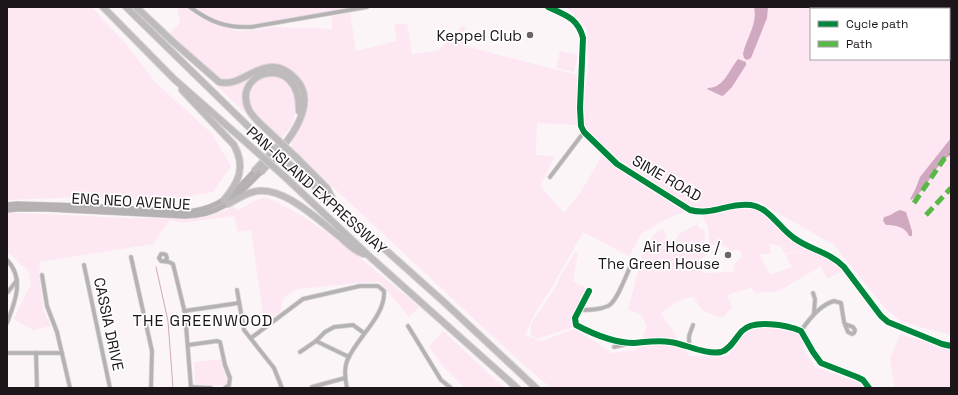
<svg xmlns="http://www.w3.org/2000/svg" width="958" height="395" font-family="'Space Grotesk',sans-serif">
	<style>
		.green { fill: #fce7f2; fill-rule: evenodd }
		.water { fill: #d0a8bf }
		.lines { fill: none; stroke-linecap: round; stroke-linejoin: round }
		.stream { stroke: #d0a8bf; stroke-width: 1 }
		.street-casing { stroke: #d6d2d4; stroke-width: 5 }
		.secondary-casing { stroke: #d6d2d4; stroke-width: 6 }
		.highway-casing { stroke: #d6d2d4; stroke-width: 8 }
		.street { stroke: #b4b2b3; stroke-width: 3.5 }
		.secondary { stroke: #b5b0b2; stroke-width: 5 }
		.highway { stroke: #bfbabc; stroke-width: 6 }
		.highway-bridge-casing { stroke: #d6d2d4; stroke-width: 8; stroke-linecap: butt }
		.highway-bridge { stroke: #bfbabc; stroke-width: 6 }
		.quiet { stroke: #58b947; stroke-width: 5; stroke-dasharray: 10 5; stroke-linecap: butt }
		.cycleway-casing { stroke: #fff; stroke-width: 8 }
		.cycleway { stroke: #00873e; stroke-width: 6 }
		.poi-dot { fill: #6a6367; stroke: #fff; stroke-width: 1.5 }
		.labels { text-anchor: middle; dominant-baseline: central; stroke-width: 3.5; stroke-linejoin: round; paint-order: stroke }
		.poi-label { font-size: 15px; fill: #1c1519; stroke: #fff; text-anchor: end }
		.street-label { font-size: 15px; fill: #1c1519; stroke: #fff }
		.neighbourhood-label { font-size: 16px; letter-spacing: 1px; fill: #1c1519; stroke: #fff }
	</style>
	<rect width="100%" height="100%" fill="#fbf5f8"/>
	<g class="green">
		<path d="M7,7H91L125,43L156,83L211,133L231,166L213,192L164,201L82,197L7,200Z"/>
		<path d="M177,7H187L202,19L237,31H247L276,27L332,29V16L350,13L356,51L397,41L394,24H407L412,54L438,51L462,26L465,27L464,46L578,75L577,125L537,123L536,155L555,156L540,186L564,213L580,193L602,156L686,211L666,219L641,234L629,256L583,232L552,287L536,311L525,335L541,341L575,329L612,353L637,350L647,327L641,314L628,310L643,252L655,233L663,229L668,240L677,239L679,234L697,224L700,229H704L706,256L700,259L703,273L733,272L735,269L733,266L742,256V252L736,249L732,251L722,244L719,247L715,244L710,246L708,227L702,215L738,207L750,206L762,211L793,240L837,261L844,270L827,279L821,266L779,291L757,293L751,288L727,295L732,307L722,318L703,311L693,297L680,300L661,313L689,356H727C734,348 740,337 748,332C761,324 787,330 801,334L804,342L803,350L815,367L860,383L864,388H551L515,357L291,148L293,136L303,114L300,85L288,74L279,69H270L225,85L167,36L180,23ZM769,244L781,246L784,253L807,252L785,254L792,267L770,275L759,254H771Z"/>
		<path d="M192,7H358L246,27C224,25 211,19 192,7Z"/>
		<path d="M567,7H951V335L902,322L885,308L834,245L759,202L696,212L676,201L646,180L588,136L581,111L588,70L587,29ZM811,9H949V59H811Z"/>
		<path d="M560,51L578,55L574,72L556,68Z"/>
		<path d="M257,74V76L245,93L253,120L215,84L226,86Z"/>
		<path d="M270,75L284,78L293,89L296,103L293,124L281,139L258,118L249,101L251,91L258,80Z"/>
		<path d="M266,197C323,223 371,267 419,307L409,317L379,281L298,289L283,298L280,313L264,321L251,230L238,232L234,216L181,223L170,220L153,244L40,262L39,275L44,312L51,326L33,330L14,319L31,284L29,272L7,251V213L43,214L125,218H200L220,213L233,206L239,210L254,201Z"/>
		<path d="M576,251L578,253L573,281L586,288L579,309L572,317L571,323L572,327L538,339L531,335V324L534,319L556,287L559,278Z"/>
		<path d="M443,331L504,388H465L440,363L429,346Z"/>
		<path d="M900,334L951,350V388H895L890,359Z"/>
		<path d="M222,359L228,380L225,385L209,386L195,383L194,362Z"/>
	</g>
	<g class="water">
		<path d="M754,7H768L767,18L751,58L747,60L744,58L743,54C746,38 758,25 754,7Z"/>
		<path d="M738,59L746,62V65L732,87L724,95L722,96L707,89L708,88C724,88 729,70 738,59Z"/>
		<path d="M951,138V155C933,165 929,189 911,200L910,199L915,190L920,177Z"/>
		<path d="M900,210L906,212L912,231V236H909C906,227 895,225 886,225L883,221L884,217C891,216 894,212 900,210Z"/>
	</g>
	<g class="lines">
		<path class="stream" d="M156,267L168,321L173,388"/>
		<g class="street-casing">
			<g id="street">
				<path d="M190,7C210,22 226,28 251,27L367,7"/>
				<path d="M548,7C565,15 578,18 583,38L580,108L581,126L584,132L617,164L690,210C711,216 730,202 751,205C770,208 779,228 794,238C810,250 830,252 844,267L881,316L888,322L942,344L951,346"/>
				<path d="M550,177L584,132"/>
				<path d="M131,257L152,351L151,388"/>
				<path d="M7,260C25,279 15,302 7,323"/>
				<path d="M165,261L167,258L166,255L164,254H161L159,258L161,261L169,262L173,264L185,313L191,388"/>
				<path d="M84,265L110,388"/>
				<path d="M42,275L47,306L57,332L70,388"/>
				<path d="M237,290L244,330L274,368L282,388"/>
				<path d="M589,291L575,318L576,325C593,334 613,343 634,343C646,342 658,340 670,342C685,344 706,355 721,352C731,349 736,337 742,331C754,319 787,325 801,331L813,352L821,363L857,377L863,380L869,388"/>
				<path d="M8,292L17,280"/>
				<path d="M813,293L815,299L814,313"/>
				<path d="M579,310C589,310 599,310 608,306C617,302 626,275 631,265"/>
				<path d="M184,311L239,303"/>
				<path d="M408,326L441,380L451,388"/>
				<path d="M801,331C809,319 820,305 834,301L841,303L844,322L848,332L852,334L854,333L855,330L853,327L845,324"/>
				<path d="M251,338L303,299L360,286H378L384,291C386,316 356,338 347,361C344,369 345,379 347,388"/>
				<path d="M316,341L349,357"/>
				<path d="M188,345L217,341L220,342L225,365L230,378L229,385L225,388"/>
				<path d="M689,346V336L693,325"/>
				<path d="M614,347L627,344"/>
				<path d="M300,352L316,341L325,332L334,327L353,325L364,333"/>
				<path d="M7,353H62"/>
				<path d="M36,353L37,388"/>
				<path d="M191,387L211,388"/>
				<path d="M312,387L345,378"/>
			</g>
		</g>
		<g class="secondary-casing">
			<g id="secondary">
				<path d="M7,205L17,204L84,206L185,212C211,210 228,200 245,181C250,177 253,170 259,169"/>
				<path d="M7,210L17,209H47L185,216C225,215 236,196 262,171"/>
			</g>
		</g>
		<g class="highway-casing">
			<g id="highway">
				<path d="M103,7L174,79L249,145"/>
				<path d="M126,7L258,136"/>
				<path d="M136,7L172,41L219,82C238,87 252,68 271,67C281,66 288,71 295,78C323,106 281,150 262,171"/>
				<path d="M182,90L234,145C246,167 239,182 224,200"/>
				<path d="M266,129C260,123 253,118 249,110C230,71 301,51 299,111"/>
				<path d="M298,159L327,188L333,200"/>
				<path d="M293,167L445,303L536,388"/>
				<path d="M255,170L277,147"/>
				<path d="M285,177L368,255L517,388"/>
				<path d="M228,204C236,200 244,194 253,192C282,184 318,220 340,237C347,243 355,252 364,254"/>
			</g>
		</g>
		<use href="#street" class="street"/>
		<use href="#secondary" class="secondary"/>
		<use href="#highway" class="highway"/>
		<g class="highway-bridge-casing">
			<g id="highway-bridge">
				<path d="M266,129L298,159"/>
				<path d="M258,136L293,167"/>
				<path d="M249,145L285,177"/>
			</g>
		</g>
		<use href="#highway-bridge" class="highway-bridge"/>
		<g class="quiet">
			<path d="M914,203L944,159L951,155"/>
			<path d="M926,215L951,188"/>
		</g>
		<g class="cycleway-casing">
			<g id="cycleway">
				<path d="M548,7C565,15 578,18 583,38L580,108L581,126L584,132L617,164L690,210C711,216 730,202 751,205C770,208 779,228 794,238C810,250 830,252 844,267L881,316L888,322L942,344L951,346"/>
				<path d="M589,291L575,318L576,325C593,334 613,343 634,343C646,342 658,340 670,342C685,344 706,355 721,352C731,349 736,337 742,331C754,319 787,325 801,331L813,352L821,363L857,377L863,380L869,388"/>
			</g>
		</g>
		<use href="#cycleway" class="cycleway"/>
	</g>
	<g class="poi-dot">
		<circle cx="530" cy="35" r="4"/>
		<circle cx="728" cy="255" r="4"/>
	</g>
	<g class="labels">
		<g class="poi-label">
			<text x="522" y="35">Keppel Club</text>
			<text x="720" y="246">Air House /<tspan x="720" dy="17">The Green House</tspan></text>
		</g>
		<g class="street-label">
			<text transform="translate(667 178) rotate(30)">SIME ROAD</text>
			<text transform="translate(317 190) rotate(42)">PAN-ISLAND EXPRESSWAY</text>
			<text transform="translate(131 201) rotate(3)">ENG NEO AVENUE</text>
			<text transform="translate(109 324) rotate(78)">CASSIA DRIVE</text>
		</g>
		<g class="neighbourhood-label">
			<text x="203" y="320">THE GREENWOOD</text>
		</g>
	</g>
	<rect width="958" height="395" fill="none" stroke="#1c1519" stroke-width="16"/>
	<rect x="810" y="8" width="140" height="52" fill="#ffffff" stroke="#a4a1a3"/>
	<rect x="818" y="21" width="20" height="6" fill="#00873e" stroke="#a4a1a3"/>
	<text x="846" y="28" font-size="12" fill="#1c1519">Cycle path</text>
	<rect x="818" y="41" width="20" height="6" fill="#58b947" stroke="#a4a1a3"/>
	<text x="846" y="48" font-size="12" fill="#1c1519">Path</text>
</svg>
